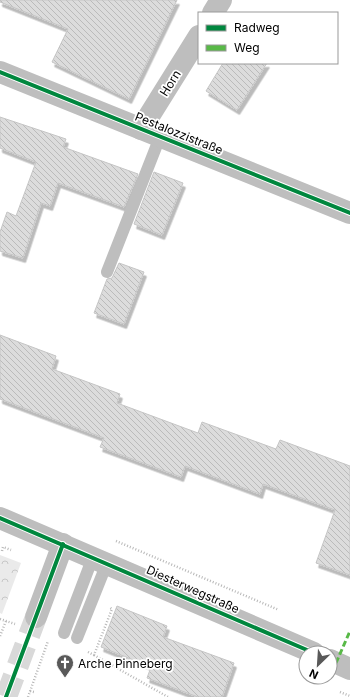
<svg xmlns="http://www.w3.org/2000/svg" width="350" height="697" font-family="Inter,sans-serif">
	<style>
		.park { fill: url(#park-crowns) }
		.building { fill: url(#building-back-hatch); stroke: #c5c5c5; filter: url(#shadow) }
		.lines { fill: none; stroke-linecap: round; stroke-linejoin: round }
		.minor-tunnel { stroke: #d9d9d9; stroke-width: 22; stroke-dasharray: 22 11; stroke-linecap: butt }
		.path { stroke: #b8b8b8; stroke-width: 2.5; stroke-dasharray: 1 2; stroke-linecap: butt }
		.service { stroke: #bebebe; stroke-width: 12 }
		.minor { stroke: #bebebe; stroke-width: 22 }
		.quiet { stroke: #58b947; stroke-width: 3; stroke-dasharray: 6 3; stroke-linecap: butt }
		.cycleway-casing { stroke: #fff; stroke-width: 6 }
		.cycleway { stroke: #00873e; stroke-width: 4 }
		.labels { text-anchor: middle; dominant-baseline: central; stroke-width: 3.5; stroke-linejoin: round; paint-order: stroke }
		.street-label { font-size: 12px; fill: #000; stroke: #fff }
		.poi-label { font-size: 12px; fill: #000; stroke: #fff; text-anchor: start }
	</style>
	<defs>
		<pattern id="park-crowns" width="20" height="18" patternUnits="userSpaceOnUse"><rect width="20" height="18" fill="#eaeaea"/><path d="M2 6a3 3 0 1 1 6 0M12 15a3 3 0 1 1 6 0" fill="none" stroke="#c7c7c7"/></pattern>
		<pattern id="building-back-hatch" width="6" height="6" patternUnits="userSpaceOnUse"><rect width="6" height="6" fill="#dcdcdc"/><path d="M-1 5l2 2M0 0l6 6M5-1l2 2" fill="none" stroke="#bbb"/></pattern>
		<filter id="shadow"><feDropShadow dx="2.5" dy="4.5" stdDeviation="0" flood-color="#0004"/></filter>
	</defs>
	<rect width="100%" height="100%" fill="#fff"/>
	<path class="park" d="M0,555L21,563L2,614L0,613Z"/>
	<g class="building">
		<path d="M0,0H177L129,99L52,62L68,29L0,2Z"/>
		<path d="M223,63H267L237,110L206,91Z"/>
		<path d="M0,117L66,139L63,147L138,174L124,207L58,183L50,206L41,203L23,258L0,251V232L7,212L16,216L36,162L0,148Z"/>
		<path d="M154,172L183,183L162,235L134,224Z"/>
		<path d="M119,263L144,272L124,324L94,313L107,279L112,278Z"/>
		<path d="M0,335L56,356L52,369L120,394L117,403L198,433L202,422L276,449L280,440L350,466V575L316,563L335,510L263,484L260,494L185,466L181,477L100,447L104,438L0,399Z"/>
		<path d="M117,606L167,626L163,637L234,663L222,697H198L147,678L151,667L101,647Z"/>
	</g>
	<g class="lines">
		<path class="minor-tunnel" d="M6,697L36,617"/>
		<g class="path">
			<path d="M116,541L279,610"/>
			<path d="M2,551L3,547L11,550"/>
			<path d="M0,619L15,624"/>
			<path d="M0,636L6,621"/>
			<path d="M88,652L94,655L112,609L109,607"/>
			<path d="M94,655L168,697"/>
			<path d="M307,677L319,682"/>
			<path d="M30,691L34,692"/>
			<path d="M340,692L350,696"/>
			<path d="M28,697L48,641"/>
		</g>
		<g class="service">
			<path d="M107,272L160,137"/>
			<path d="M64,633L93,557"/>
			<path d="M77,638L107,563"/>
		</g>
		<g class="minor">
			<path d="M213,13L221,0"/>
			<path d="M0,72L350,213"/>
			<path d="M141,129L199,36"/>
			<path d="M0,518L314,653"/>
			<path d="M36,617L63,544"/>
			<path d="M330,660L350,669"/>
		</g>
		<path class="quiet" d="M336,663L350,631"/>
		<g class="cycleway-casing">
			<g id="cycleway">
				<path d="M0,72L350,213"/>
				<path d="M0,518L314,653"/>
				<path d="M6,697L63,544"/>
			</g>
		</g>
		<use href="#cycleway" class="cycleway"/>
	</g>
	<defs>
		<g id="church-pin" transform="scale(0.9)"><path d="M0 17L-7.5 6A9.5 9.5 0 1 1 7.5 6Z" fill="#595959" stroke="#fff"/><path d="M-1.2-6h2.4v3.5h3.3v2.4h-3.3V6h-2.4V-.1h-3.3v-2.4h3.3Z" fill="#fff"/></g>
	</defs>
	<g fill-rule="evenodd">
		<use href="#church-pin" x="65" y="663"/>
	</g>
	<g class="labels">
		<g class="street-label">
			<text transform="translate(170 83) rotate(-58)">Horn</text>
			<text transform="translate(179 133) rotate(22)">Pestalozzistraße</text>
			<text transform="translate(193 589) rotate(24)">Diesterwegstraße</text>
		</g>
		<g class="poi-label">
			<text x="78" y="663">Arche Pinneberg</text>
		</g>
	</g>
	<rect x="198" y="12" width="140" height="52" fill="#ffffff" stroke="#999999"/>
	<rect x="206" y="25" width="20" height="6" fill="#00873e" stroke="#999999"/>
	<text x="234" y="32" font-size="12" fill="#000000">Radweg</text>
	<rect x="206" y="45" width="20" height="6" fill="#58b947" stroke="#999999"/>
	<text x="234" y="52" font-size="12" fill="#000000">Weg</text>
	<g transform="translate(318 665) rotate(205)"><circle r="19" fill="#ffffff" stroke="#999999"/>
	<path d="M0-3L7 15L0 10L-7 15Z" fill="#595959"/>
	<text y="-6" font-size="11" font-weight="bold" text-anchor="middle" fill="#000000">N</text>
	</g>
</svg>
